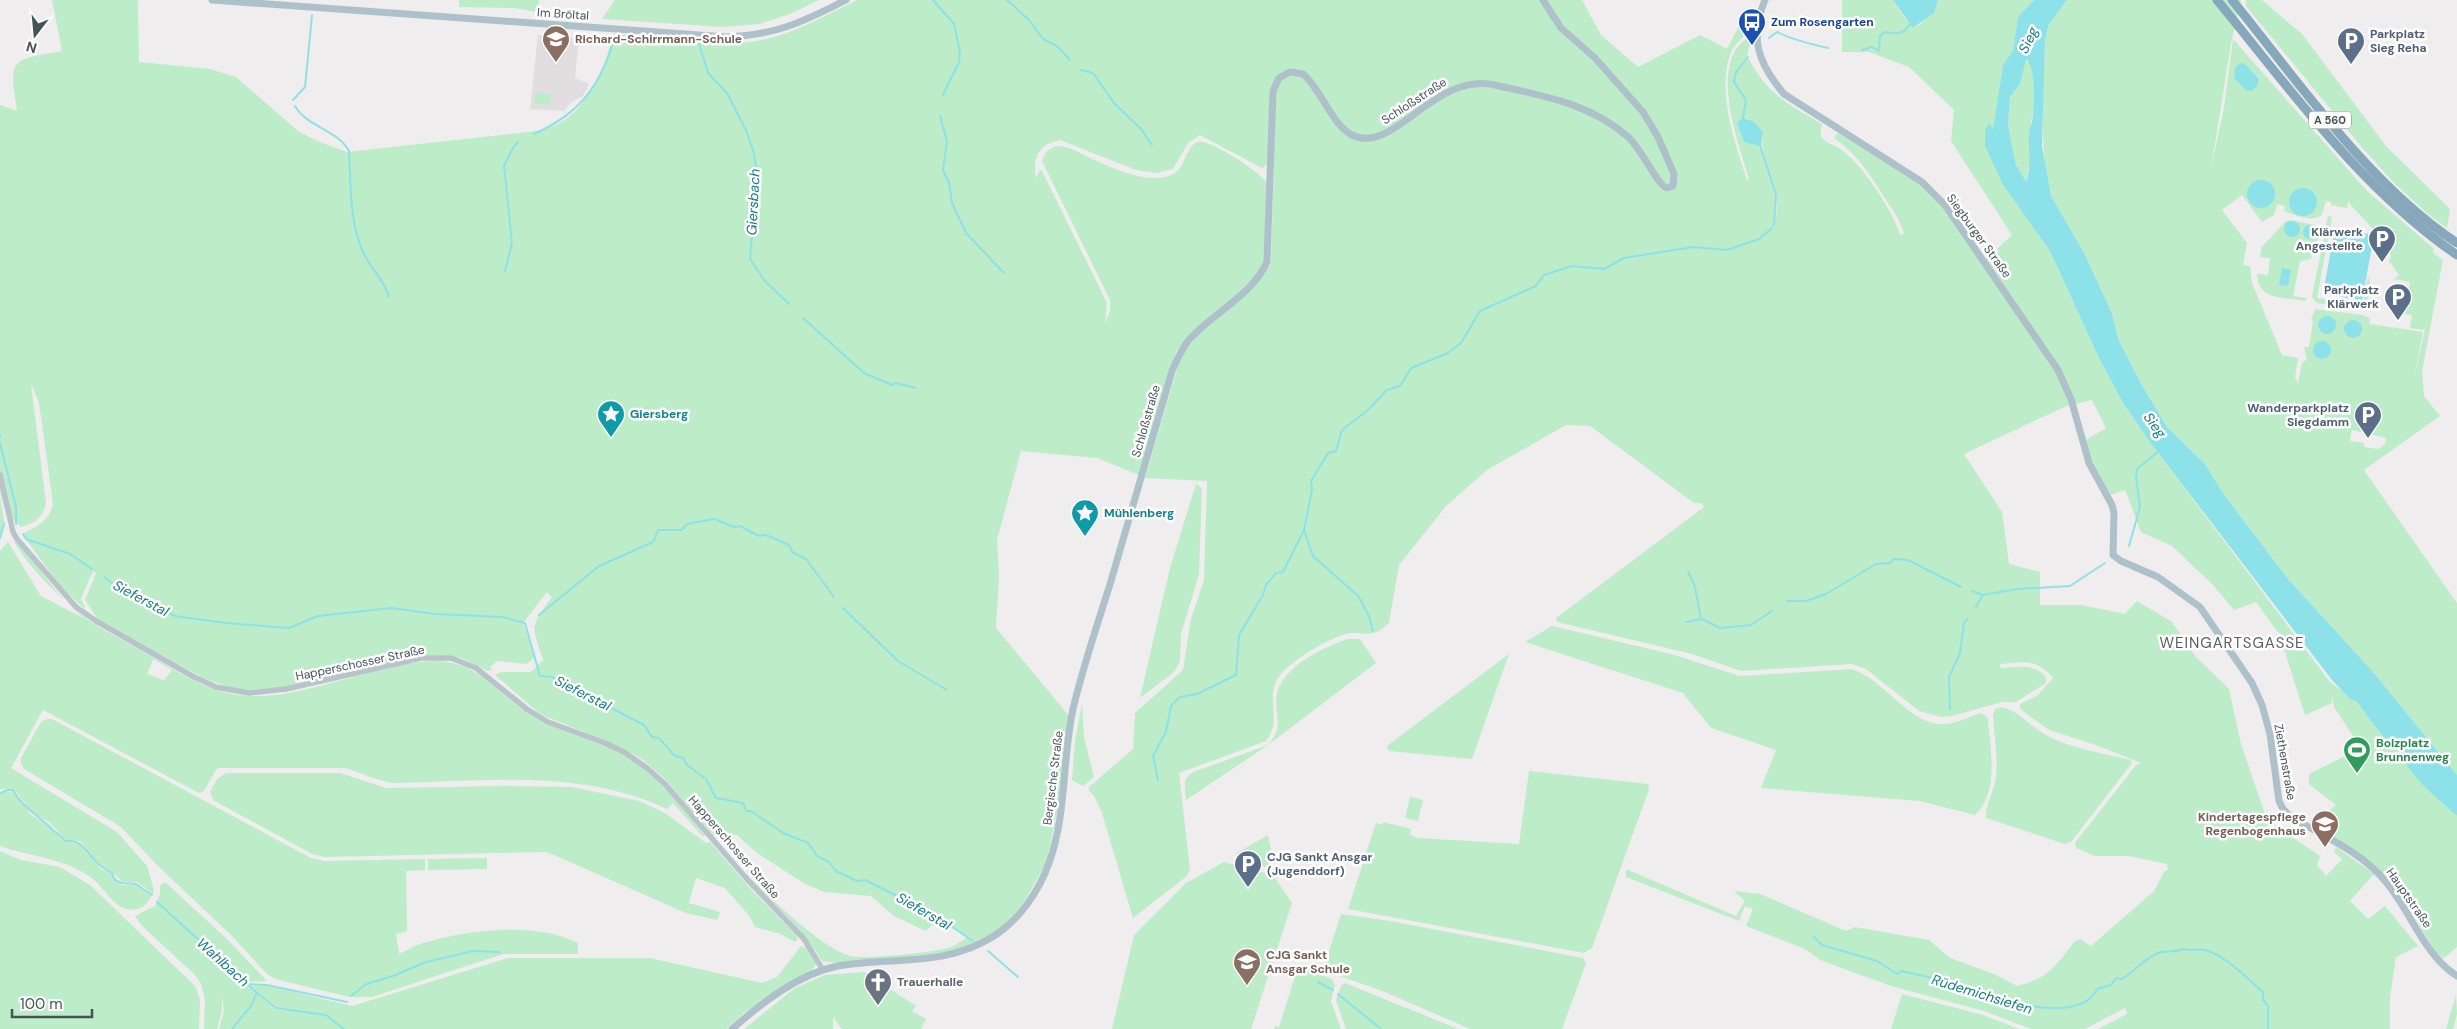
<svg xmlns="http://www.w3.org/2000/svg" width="2457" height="1029" font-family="'DM Sans',sans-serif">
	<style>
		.education { fill: #e1dedf }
		.green { fill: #bdecc8; fill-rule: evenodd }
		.water { fill: #8ce2e8; fill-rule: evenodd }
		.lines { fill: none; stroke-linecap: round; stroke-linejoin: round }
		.stream { stroke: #8ce2e8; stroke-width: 2 }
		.minor { stroke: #b9c4ca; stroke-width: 5.5 }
		.major { stroke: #aec1cb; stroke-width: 7 }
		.highway { stroke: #87a8ba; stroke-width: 9 }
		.labels { text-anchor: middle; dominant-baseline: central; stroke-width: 5; stroke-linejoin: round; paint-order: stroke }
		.shield { fill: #fff; stroke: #7e878c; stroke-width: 1 }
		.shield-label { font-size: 11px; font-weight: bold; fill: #46545a }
		.street-label { font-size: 12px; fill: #46545a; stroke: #fff }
		.transit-label { font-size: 12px; font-weight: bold; fill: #164399; stroke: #fff; text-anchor: start }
		.service-label { font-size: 12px; font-weight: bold; fill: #4e5e75; stroke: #fff; text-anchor: end }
		.education-label { font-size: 12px; font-weight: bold; fill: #785e54; stroke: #fff; text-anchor: start }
		.culture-label { font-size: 12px; font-weight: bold; fill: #0d838f; stroke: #fff; text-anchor: start }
		.leisure-label { font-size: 12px; font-weight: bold; fill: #27864d; stroke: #fff; text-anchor: start }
		.worship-label { font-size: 12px; font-weight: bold; fill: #5b616d; stroke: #fff; text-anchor: start }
		.water-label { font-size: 14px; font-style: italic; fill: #127e84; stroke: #fff }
		.quarter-label { font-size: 15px; letter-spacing: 1px; fill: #5a5f62; stroke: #fff }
	</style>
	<rect width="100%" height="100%" fill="#f0edee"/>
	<path class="education" d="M538,35L579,38L575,78L589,84L583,96L570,103L565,111L530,109Z"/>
	<g class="green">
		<path d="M52,0H138L139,62L210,69L236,77L298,131L317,141L347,152L537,131C546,128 556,126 563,121C590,104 607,63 613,34C657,37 720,49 762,40C796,33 826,15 857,0H1582L1601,35L1638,67L1700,35L1727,49L1739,26L1748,31C1743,39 1734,44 1731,52C1716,90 1735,143 1747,180L1749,179C1739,145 1717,86 1734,53C1737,46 1744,41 1749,35L1750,43L1747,56C1768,95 1785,102 1822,124C1821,129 1819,134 1823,139C1827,144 1838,146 1843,151C1863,166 1893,211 1900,235L1904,234C1900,220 1894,212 1886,200C1871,176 1858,155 1834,138L1838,133L1944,199L2003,291L1985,260L2012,235L1951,141L1954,110L1909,67L1869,52H1842V0H1893L1906,20L1920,25L1927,16L1934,13L1938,0H2034L2018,17L2013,50L2003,65L1993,129L1991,130L1996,165L2003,185L2050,251L2099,358L2122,401L2149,441L2330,682L2356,701L2392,747L2397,746L2437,799L2457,816V947L2444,958L2437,955L2411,912L2383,875L2313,825L2336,805L2309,784V774L2361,748L2334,707L2332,696V703L2305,715L2284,649L2293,644L2277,631L2256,602L2234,610L2212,584L2172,546L2141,532L2125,490L2110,495L2091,459L2086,440L2106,428L2092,400L2064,407L1964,454L2002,512L2009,564L2040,572V605H2081L2125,614L2137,601L2172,622L2196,657L2229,689L2241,744L2267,820L2320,856L2317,865L2326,876L2342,859L2334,852L2336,847L2374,874L2350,901L2368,919L2385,906L2418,946L2396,957L2390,997V1029H2098L2127,1014L2125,1008L2085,1029H2031L1984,1011L1891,986L1820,960L1805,949L1746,926L1753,909L1745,906L1739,921L1626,877V869L1736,916L1745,901L1734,891L1760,894L1846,931L1855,927L1929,940L1950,958L1994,974L2017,986C2050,978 2055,966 2075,941L2080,939L2091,946L2154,891L2164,872L2168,870L2167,864L2128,856H2095L2076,848L2075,843L2136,765L2141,763L2096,745L2049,730L2020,709V704L2038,695L2053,678C2035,658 2025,662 2000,664L2001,668C2018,667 2033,663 2046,677V683L2016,702H2002L1952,716L1941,717L1919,711L1866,669L1852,664L1741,671L1692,654L1557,622L1556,618L1704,507L1701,503H1694L1590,426L1566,425L1487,470L1446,506L1399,565L1389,623C1385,626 1380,631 1376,632C1367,636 1355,631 1345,634C1327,639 1287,663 1278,678C1265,700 1283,720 1266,741L1179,773L1190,869L1187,876L1133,918L1102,813L1094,796L1089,791V787L1133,749L1135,713L1183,670L1191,619L1204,580L1207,481L1145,478L1181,355L1197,336L1257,284L1271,264L1274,165H1267L1262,168L1200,135L1188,143L1173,169L1157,173L1136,170L1060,140C1039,144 1032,158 1036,178L1040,170L1042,171L1107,303L1105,324L1110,311V300L1042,161C1047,147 1055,144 1069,148C1097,160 1134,183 1166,177C1187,173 1184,146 1198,142C1210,139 1260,172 1266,182V179L1268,182C1268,203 1271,246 1263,263C1252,289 1206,323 1184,342L1176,352L1139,475L1097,458L1021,451L997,540L999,576L996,628L1069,716L1061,794L1046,863L1024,902L1001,930L957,950L931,956L839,963L822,961C802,927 771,903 746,873C766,895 823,949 850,956C863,960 938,952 952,947C957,944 963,940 968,937L939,918L926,931L894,916L871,896L824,892L805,884L757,853L737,835H713L664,778L643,760L620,747L540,714L495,675L502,672H531L543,660C532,624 529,628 552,597L547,592L523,623L535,657L527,664L497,661L490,667L492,670L488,671L461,658L433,655L420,656L278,688L248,690L232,688L205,679L120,632L97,618L85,600L96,573L93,571L81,598L86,610C60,589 42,561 22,534C38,526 49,522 53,503L39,403L31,384L46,503C43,518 35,523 21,527L6,513L0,492V105L17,111C9,59 9,60 62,51ZM1742,118L1753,121L1763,135C1757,164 1792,203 1769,230L1773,223L1775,195L1759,146L1744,142L1737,123Z"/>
		<path d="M459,0H539L537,12L514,8L459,7Z"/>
		<path d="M615,0H819L790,14L759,24L723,27L602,19Z"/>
		<path d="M2067,0H2241L2231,44L2211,168L2224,108L2233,39L2366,190L2434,249L2433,253L2443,260L2422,371L2424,396L2440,416L2364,470L2457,603V775L2373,672L2288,579L2225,496L2205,464L2167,427L2143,387L2119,341L2112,314L2051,196C2038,145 2044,92 2045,40L2049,24ZM2242,195L2262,222L2274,215L2277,204L2285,206L2284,211C2296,215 2308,222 2321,216L2326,201L2331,202V205L2347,208L2348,202L2372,228L2391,256L2389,261L2399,275L2394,279L2410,282L2407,301L2399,300L2398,308L2400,309L2399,313L2412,315L2410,328L2425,330L2413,382L2423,332L2369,324L2370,318L2362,315L2315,309L2311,320L2313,321L2309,347H2304L2307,359L2302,363L2298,383L2295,378L2298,358L2282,355L2252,283L2250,266L2243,265L2247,243L2222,210ZM2352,430L2386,438L2385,444L2378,449L2364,447V443L2350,441Z"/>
		<path d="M2246,0H2262L2302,34L2386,146L2450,209L2447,228L2429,215L2394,183L2360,145L2246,6Z"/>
		<path d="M2025,59L2030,63L2034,75V105L2030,128L2031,152L2026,183L2016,165L2008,125L2010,97L2020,84Z"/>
		<path d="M535,93L551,94L550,105L534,103Z"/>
		<path d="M2328,216L2332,217L2317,298L2363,305L2368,276L2371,288L2365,309L2317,303L2312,297Z"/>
		<path d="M2290,220L2320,226L2316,250L2313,249L2311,259L2300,261L2293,296L2307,298L2305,301C2284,297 2258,301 2257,274L2268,275L2270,258L2260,257L2262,247L2285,222Z"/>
		<path d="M1196,484L1202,488L1199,574L1181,634L1180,661L1174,672L1140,698L1170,568Z"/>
		<path d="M0,497L5,525L3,524L0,536Z"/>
		<path d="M13,540C35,557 49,585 69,605C88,623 114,635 137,648C165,664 193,684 224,692C288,710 367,663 432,661C480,659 498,697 536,718C560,732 589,738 615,750C645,763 687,808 705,836H702L673,803L667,809C583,769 485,781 394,783L379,780L346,768H217L204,791L199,793L43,710L11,768L117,832L147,866L154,890L153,894L137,882H123L112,872L103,868L80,841L66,840L49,822L32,813L14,789H0V551L8,542L41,596L83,618C59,595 30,570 13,540ZM153,659L172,670L164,680L147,674Z"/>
		<path d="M1552,626L1671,654L1740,676L1852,669C1884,680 1909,723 1940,724C1953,725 1969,717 1981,713L1988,718C1990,748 2000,792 1975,815L1919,801L1761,788L1776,750L1711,728L1683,693L1525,642Z"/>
		<path d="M1348,639H1360L1376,663L1268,745L1186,800C1185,790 1182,781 1191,773L1268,745C1286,724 1273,715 1277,694C1282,667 1324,647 1348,639Z"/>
		<path d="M1509,654L1472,759L1389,751L1387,746Z"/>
		<path d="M1082,704L1084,737L1094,777L1083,786L1072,780L1075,741Z"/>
		<path d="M2002,707C2019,711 2027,723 2041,732C2066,748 2103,753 2131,760L2132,763L2071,842L2065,844L1986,818C1985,804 1995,790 1996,776C1998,757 1994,736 1993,716L1995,709Z"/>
		<path d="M46,719H52L311,858L324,861L425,859V870L406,871L407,931L396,934L399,954C406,951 413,946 420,944C466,930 534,921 578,943V954H503L372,997H349L275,979L267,974L232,936L158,866L121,827L24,769L21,764V758L41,722Z"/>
		<path d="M1529,771L1648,784L1649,789L1592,948L1584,953L1348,909L1376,823L1382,825L1383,822L1411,829L1410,835L1418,838L1519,844Z"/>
		<path d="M226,773H340L386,788L505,786L572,787L639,801L665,813L706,843L710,842L749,887L796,935L798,940L794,942L781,934L755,927L750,917L725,888L696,878L689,903L720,912L717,920L686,913L547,852L324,857L312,854L213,800L210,792L217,779Z"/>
		<path d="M0,792H13L31,815L47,824L65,842L79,843L101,869L111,874L122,885H136L151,896C147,906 138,912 127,909C113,906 103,887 93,879C66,858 31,857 0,846Z"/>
		<path d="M1410,797L1423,800L1418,821L1405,818Z"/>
		<path d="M1268,835L1275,872L1269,868L1237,859V853Z"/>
		<path d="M0,851L21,860L60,867L90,885L196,987L200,1000L199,1029H0Z"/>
		<path d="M487,858V869L428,870V859Z"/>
		<path d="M1224,862L1273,875L1292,903L1251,1029H1112L1134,935L1186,883Z"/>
		<path d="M165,882L228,940L267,981L247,982L248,987L275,1009L285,1011V1009L276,1007L250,986H269L352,1006L508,958H650L762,983L777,977L801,946L807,948L816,964L811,972L745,1012L726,1029H219L224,1011L222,994V1010L217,1029H204L205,999L201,984L195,975L142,926L135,916L155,906L160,894V885Z"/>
		<path d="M1341,914L1390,921L1583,958L1586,963L1562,1029H1470L1385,992L1323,970Z"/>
		<path d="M1298,967L1332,979L1335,985L1331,1001L1341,1029H1274L1275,1026L1279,1027Z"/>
		<path d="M864,972L916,1006L912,1011L926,1019L921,1029H842L833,1017V1029H744L795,988L825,975Z"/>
		<path d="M1345,983L1456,1028L1457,1029H1346L1336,1000L1341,986Z"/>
		<path d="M1902,994L1983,1015L2019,1029H1891Z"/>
		<path d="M2456,995L2457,1014L2453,1029H2446Z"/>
	</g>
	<g class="water">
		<path d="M1893,0H1938L1934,13C1925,17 1922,24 1912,27Z"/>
		<path d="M2034,0H2067L2049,24L2045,40L2042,146L2051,196L2085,255L2112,314L2119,341L2143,387L2167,427L2205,464L2225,496L2288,579L2373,672L2457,775V816C2435,797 2407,774 2397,746L2392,748L2356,701L2350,699L2332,680L2149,441L2122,401L2099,358L2050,251L2003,185L1985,146V130L1989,124L1993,129L2003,65L2013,50L2018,17ZM2026,59C2037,68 2034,108 2032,122C2031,126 2029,129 2029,133C2028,150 2032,165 2026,182L2016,165L2008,125L2010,97L2020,84Z"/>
		<path d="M2244,63L2259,79L2257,86L2252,91L2246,90L2234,78L2235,68L2239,64Z"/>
		<path d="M1742,118L1753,121L1763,132L1761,145L1777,195L1775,224L1770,231L1773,223L1775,195L1759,146L1744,142L1737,123Z"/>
		<circle cx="2261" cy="194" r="14"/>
		<circle cx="2303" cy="202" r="14"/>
		<circle cx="2292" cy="229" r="8"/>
		<circle cx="2310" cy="232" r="7"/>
		<path d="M2335,228L2374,235L2362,301L2323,293Z"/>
		<path d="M2282,268L2291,270L2288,286L2279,285Z"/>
		<circle cx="2327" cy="325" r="9"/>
		<circle cx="2353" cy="329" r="9"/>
		<circle cx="2322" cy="350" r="9"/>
	</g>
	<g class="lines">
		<g class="stream">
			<path d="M933,0L954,24L960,52L959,62L943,95"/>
			<path d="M1007,0L1029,20L1043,39L1057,46L1070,60"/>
			<path d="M1769,38L1777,32C1793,40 1810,44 1828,48"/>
			<path d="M698,40L708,73L727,93L746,130L754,153L757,175L750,259L765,281L789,304"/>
			<path d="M1862,50L1872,47L1879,51L1880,36L1884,32C1896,34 1904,35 1910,24"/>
			<path d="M1081,70L1093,73L1114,103L1141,129L1152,145"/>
			<path d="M293,100L305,87L312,15"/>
			<path d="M295,106C307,127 338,130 349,151C351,186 349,222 364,254C371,269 385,281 389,297"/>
			<path d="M940,116L947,142L943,170L949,183L952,203L966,233L1004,273"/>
			<path d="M1743,118L1746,100L1734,82L1736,72L1748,57"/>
			<path d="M534,134C581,113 601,85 615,36"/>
			<path d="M505,271L512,243L504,165C510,157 510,149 518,142"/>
			<path d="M803,318L864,373L892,385L895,383L916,388"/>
			<path d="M0,435V437"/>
			<path d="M0,443L16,507V524"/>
			<path d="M1304,530L1313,556L1358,596L1369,616L1373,631"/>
			<path d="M23,534L26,539L70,554L92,569"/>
			<path d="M0,538L4,524"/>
			<path d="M2129,546L2140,507L2136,478L2137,469L2159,451"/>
			<path d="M1688,571L1695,587L1701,619"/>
			<path d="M104,577L118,588L175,616L226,623L289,628L318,616L391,608L436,614L502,617L525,623L540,676L552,677L644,725L652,737L659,738L675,756L683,758L687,765L706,779L716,798L743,803L746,811H751L783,833L808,843L817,856L829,862L836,871L857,881L865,880L933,914L973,941"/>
			<path d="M1972,591L1983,595L2017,589L2070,586L2105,563"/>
			<path d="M1787,601H1806L1826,594L1876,564L1890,563L1894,559L1908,560L1961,587"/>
			<path d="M1976,607L1982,596"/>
			<path d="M843,608L898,661L947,690"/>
			<path d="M539,615L599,566L653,542L658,530H682L687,524L714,519L734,527L740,526L759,536L766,535L789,545L792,552L806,559L834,597"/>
			<path d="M1686,622L1702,619L1720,628L1751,625L1772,611"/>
			<path d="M1950,709L1949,677L1960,653L1964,623L1968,618"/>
			<path d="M1158,780L1153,756L1166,732L1171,706L1180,697L1197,694L1236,675L1239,635L1263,595L1266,585L1276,573L1283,572L1304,530L1312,490L1311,481L1328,453L1336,451L1342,430L1368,410L1387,390L1400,386L1411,368L1448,353L1461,343L1480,311L1536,286L1544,275L1572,266L1604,269L1624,258L1693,247L1727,250L1759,239L1771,229"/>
			<path d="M0,793L8,790H13C23,809 40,816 53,830C58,835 62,835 65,841C88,838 88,863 112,873L115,880L122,883L136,884L152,895"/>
			<path d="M157,902L257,993L251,1006L232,1029"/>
			<path d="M1814,937L1822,945L1877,961L1897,974L1901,971C1917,975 1935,977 1950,983C1984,996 2078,1029 2097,989L2111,985L2116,978L2122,979C2135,971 2144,959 2158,953C2166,950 2174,953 2182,949C2191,952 2197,948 2205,950C2227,956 2246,978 2263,992V1000L2268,1006V1029"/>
			<path d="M988,951L1018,977"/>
			<path d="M1318,982L1333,990"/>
			<path d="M246,984L267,985L347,1002"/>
			<path d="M257,993L276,1008L326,1015L344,1029"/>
			<path d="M1338,994L1381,1029"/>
			<path d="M351,996L366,984L393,976L426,962L473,951L500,952"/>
		</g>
		<path class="minor" d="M0,475L13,532L17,539L76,607L96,621L194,677L216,687L249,693L286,689L421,658H451L476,668L528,710L548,722L605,743L624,752L647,768L665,784L746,878L804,939L823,970"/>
		<g class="major">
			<path d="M212,0L727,37C776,35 803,22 846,0"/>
			<path d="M1765,0C1749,38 1758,63 1784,94L1922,182L1945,205L2058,370L2071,399L2089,463L2112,505L2114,513L2113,555L2121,561L2158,577L2200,607L2252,683L2262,705L2270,734L2279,801L2283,809L2291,817C2323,836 2362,852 2386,882C2411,912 2424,955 2457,976"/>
			<path d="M732,1029C762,1003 798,974 838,966C893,956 943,968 994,936C1020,919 1039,891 1049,863C1067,813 1062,760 1073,709C1083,666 1098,623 1111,581C1132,511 1152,441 1172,371C1177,360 1181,350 1188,341C1213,312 1251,297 1267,262L1273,91L1279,78L1290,72L1303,74C1321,89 1332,125 1352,135C1394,156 1434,71 1495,85C1543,96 1589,103 1627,136C1641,147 1658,187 1667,188L1673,186L1674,174L1658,137L1643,112L1595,58L1561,28L1543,0"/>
		</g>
		<g class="highway">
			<path d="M2217,0C2291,90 2360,188 2457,255"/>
			<path d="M2232,0C2298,81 2369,185 2457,243"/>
		</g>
	</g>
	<defs>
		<g id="bus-pin" transform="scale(1.4375)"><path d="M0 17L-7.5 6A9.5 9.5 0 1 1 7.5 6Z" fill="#1a4fb4" stroke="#fff"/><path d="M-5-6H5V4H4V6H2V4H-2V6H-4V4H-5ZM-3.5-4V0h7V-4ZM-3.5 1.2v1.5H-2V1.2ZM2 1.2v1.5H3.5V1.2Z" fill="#fff"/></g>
		<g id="school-pin" transform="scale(1.4375)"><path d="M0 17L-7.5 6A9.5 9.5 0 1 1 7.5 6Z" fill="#8d6e63" stroke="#fff"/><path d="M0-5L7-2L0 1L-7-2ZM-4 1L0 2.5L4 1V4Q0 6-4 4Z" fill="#fff"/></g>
		<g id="parking-pin" transform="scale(1.4375)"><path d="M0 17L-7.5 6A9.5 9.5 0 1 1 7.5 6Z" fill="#5c6f8a" stroke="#fff"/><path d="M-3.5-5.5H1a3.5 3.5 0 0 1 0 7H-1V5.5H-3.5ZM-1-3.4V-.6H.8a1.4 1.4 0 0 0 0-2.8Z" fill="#fff"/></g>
		<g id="sight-pin" transform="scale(1.4375)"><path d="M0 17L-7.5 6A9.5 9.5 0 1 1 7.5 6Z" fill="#0f9aa8" stroke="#fff"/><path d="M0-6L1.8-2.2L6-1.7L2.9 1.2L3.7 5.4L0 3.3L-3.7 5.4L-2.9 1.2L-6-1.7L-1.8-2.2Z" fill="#fff"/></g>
		<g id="stadium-pin" transform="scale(1.4375)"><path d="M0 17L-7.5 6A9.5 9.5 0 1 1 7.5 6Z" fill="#2e9e5b" stroke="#fff"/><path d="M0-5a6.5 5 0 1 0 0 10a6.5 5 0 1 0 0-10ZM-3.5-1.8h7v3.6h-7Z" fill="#fff"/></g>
		<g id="church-pin" transform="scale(1.4375)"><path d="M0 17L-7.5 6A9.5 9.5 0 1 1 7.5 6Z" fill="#6b7280" stroke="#fff"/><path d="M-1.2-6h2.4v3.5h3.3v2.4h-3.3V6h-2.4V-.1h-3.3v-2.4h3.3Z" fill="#fff"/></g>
	</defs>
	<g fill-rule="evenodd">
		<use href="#bus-pin" x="1752" y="22"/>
		<use href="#school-pin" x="556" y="39"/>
		<use href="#parking-pin" x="2351" y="41"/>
		<use href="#parking-pin" x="2382" y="239"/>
		<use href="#parking-pin" x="2398" y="297"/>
		<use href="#sight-pin" x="611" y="414"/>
		<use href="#parking-pin" x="2368" y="415"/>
		<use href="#sight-pin" x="1085" y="513"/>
		<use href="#stadium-pin" x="2357" y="750"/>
		<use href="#school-pin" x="2325" y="824"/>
		<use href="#parking-pin" x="1248" y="864"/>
		<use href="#school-pin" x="1247" y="962"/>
		<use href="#church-pin" x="878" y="982"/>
	</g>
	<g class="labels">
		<rect class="shield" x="2309" y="111.5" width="42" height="17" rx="4"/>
		<g class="shield-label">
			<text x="2330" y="120">A 560</text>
		</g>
		<g class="street-label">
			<text transform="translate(563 14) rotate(4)">Im Bröltal</text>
			<text transform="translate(1414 101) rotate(-33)">Schloßstraße</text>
			<text transform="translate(1979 236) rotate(54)">Siegburger Straße</text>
			<text transform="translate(1146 421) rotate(-74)">Schloßstraße</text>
			<text transform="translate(360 663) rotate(-12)">Happerschosser Straße</text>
			<text transform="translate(2285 762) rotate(80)">Ziethenstraße</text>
			<text transform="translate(1053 778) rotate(-83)">Bergische Straße</text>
			<text transform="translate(734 847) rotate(49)">Happerschosser Straße</text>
			<text transform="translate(2409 898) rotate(55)">Hauptstraße</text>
		</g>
		<g class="transit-label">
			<text x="1771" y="22">Zum Rosengarten</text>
		</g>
		<g class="service-label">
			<text x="2370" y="34" text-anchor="start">Parkplatz<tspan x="2370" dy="14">Sieg Reha</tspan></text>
			<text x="2363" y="232">Klärwerk<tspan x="2363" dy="14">Angestellte</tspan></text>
			<text x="2379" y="290">Parkplatz<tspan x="2379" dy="14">Klärwerk</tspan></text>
			<text x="2349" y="408">Wanderparkplatz<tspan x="2349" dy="14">Siegdamm</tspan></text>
			<text x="1267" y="857" text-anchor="start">CJG Sankt Ansgar<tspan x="1267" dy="14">(Jugenddorf)</tspan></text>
		</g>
		<g class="education-label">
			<text x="575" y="39">Richard-Schirrmann-Schule</text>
			<text x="2306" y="817" text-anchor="end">Kindertagespflege<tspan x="2306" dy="14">Regenbogenhaus</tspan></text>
			<text x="1266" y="955">CJG Sankt<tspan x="1266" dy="14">Ansgar Schule</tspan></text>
		</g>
		<g class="culture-label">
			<text x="630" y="414">Giersberg</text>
			<text x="1104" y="513">Mühlenberg</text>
		</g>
		<g class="leisure-label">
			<text x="2376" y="743">Bolzplatz<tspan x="2376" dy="14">Brunnenweg</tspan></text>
		</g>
		<g class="worship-label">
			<text x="897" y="982">Trauerhalle</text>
		</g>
		<g class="water-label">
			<text transform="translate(2028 40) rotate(-65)">Sieg</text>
			<text transform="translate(753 202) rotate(-87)">Giersbach</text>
			<text transform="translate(2155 425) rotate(54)">Sieg</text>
			<text transform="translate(141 598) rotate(28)">Sieferstal</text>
			<text transform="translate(583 693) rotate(27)">Sieferstal</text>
			<text transform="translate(924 911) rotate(30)">Sieferstal</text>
			<text transform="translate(223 962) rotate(42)">Wahlbach</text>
			<text transform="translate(1982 994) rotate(17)">Rüdemichsiefen</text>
		</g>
		<g class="quarter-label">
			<text x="2232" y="643">WEINGARTSGASSE</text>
		</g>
	</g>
	<g transform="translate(35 35) rotate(196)" stroke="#ffffff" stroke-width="4" paint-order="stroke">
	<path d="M0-4L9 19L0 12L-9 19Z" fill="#46545a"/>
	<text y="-8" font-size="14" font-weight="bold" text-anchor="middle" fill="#46545a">N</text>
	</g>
	<path d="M12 1009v8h80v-8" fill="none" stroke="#46545a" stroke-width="2.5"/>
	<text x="20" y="1009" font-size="15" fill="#46545a" stroke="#ffffff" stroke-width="4" paint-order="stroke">100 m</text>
</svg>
